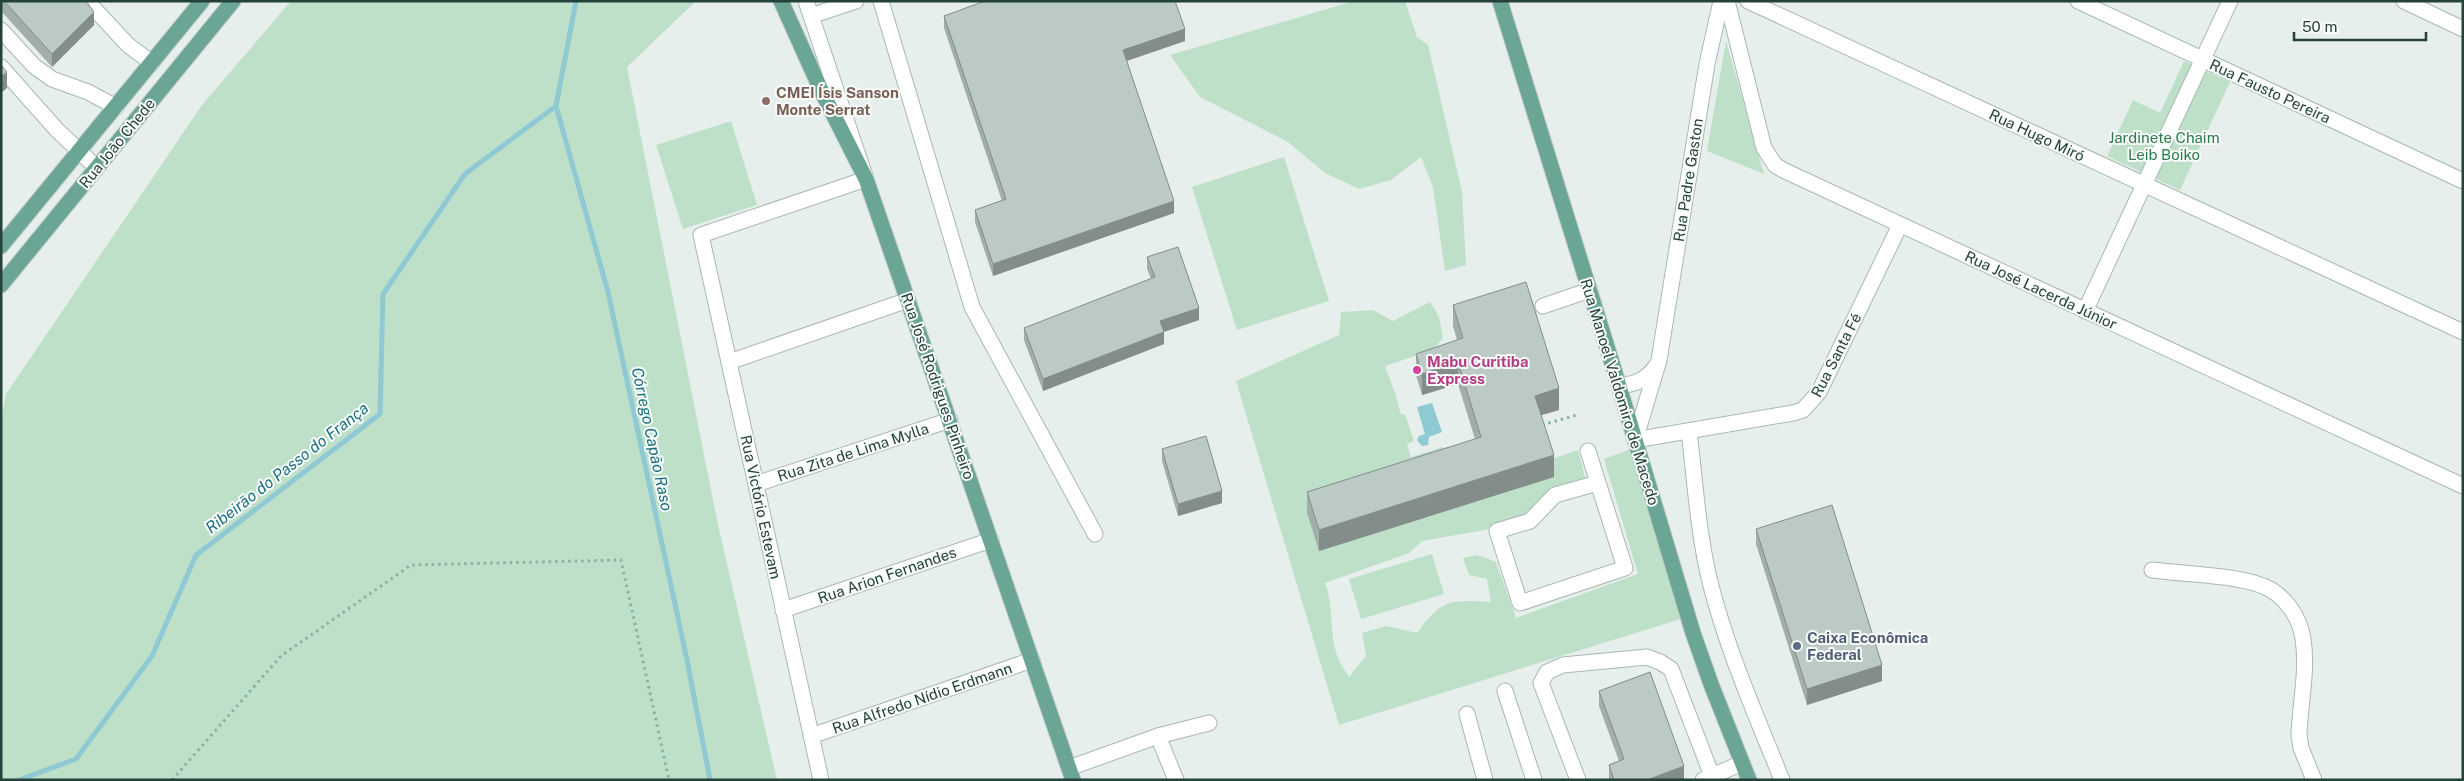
<svg xmlns="http://www.w3.org/2000/svg" width="2464" height="781" font-family="'Public Sans',sans-serif">
	<style>
		.green { fill: #bfe0c8 }
		.water { fill: #8ec9d4 }
		.lines { fill: none; stroke-linecap: round; stroke-linejoin: round }
		.stream { stroke: #8ec9d4; stroke-width: 5 }
		.minor-casing { stroke: #a8b8b2; stroke-width: 17 }
		.major-casing { stroke: #c2cac8; stroke-width: 17 }
		.path { stroke: #86b3a5; stroke-width: 3; stroke-dasharray: 2.5 4; stroke-linecap: butt }
		.minor { stroke: #fff; stroke-width: 15 }
		.major { stroke: #6aa596; stroke-width: 15 }
		.wall { fill: #a1aea9 }
		.shaded-wall { fill: #838d89 }
		.building { fill: #bbcac4; stroke: #838d89 }
		.education-dot { fill: #8d6e63; stroke: #f7fbf9; stroke-width: 2 }
		.hotel-dot { fill: #d1479c; stroke: #f7fbf9; stroke-width: 2 }
		.service-dot { fill: #5c6f8a; stroke: #f7fbf9; stroke-width: 2 }
		.labels { text-anchor: middle; dominant-baseline: central; stroke-width: 4; stroke-linejoin: round; paint-order: stroke }
		.street-label { font-size: 15px; fill: #24423a; stroke: #f7fbf9 }
		.education-label { font-size: 15px; font-weight: bold; fill: #785e54; stroke: #f7fbf9; text-anchor: start }
		.park-label { font-size: 15px; fill: #2d7a4b; stroke: #f7fbf9 }
		.hotel-label { font-size: 15px; font-weight: bold; fill: #b23c85; stroke: #f7fbf9; text-anchor: start }
		.service-label { font-size: 15px; font-weight: bold; fill: #4e5e75; stroke: #f7fbf9; text-anchor: start }
		.water-label { font-size: 16px; font-style: italic; fill: #1c6f80; stroke: #f7fbf9 }
	</style>
	<rect width="100%" height="100%" fill="#e6efeb"/>
	<g class="green">
		<path d="M291,1H696L627,67L718,525L777,780H1V422L6,394L202,105Z"/>
		<path d="M1354,1H1405L1417,37L1428,45L1462,192L1466,265L1445,271L1433,187L1421,157L1391,180L1359,189L1325,173L1288,142L1200,97L1170,55Z"/>
		<path d="M1726,41L1764,174L1707,151Z"/>
		<path d="M2184,61L2230,82L2180,190L2107,156L2133,100L2160,113Z"/>
		<path d="M731,121L757,205L683,229L656,145Z"/>
		<path d="M1284,157L1329,301L1237,330L1192,187Z"/>
		<path d="M1430,302L1439,317L1443,338L1433,350L1385,366L1395,393L1401,415L1405,414L1414,441L1407,444L1411,457L1443,447L1450,468L1549,460L1578,450L1586,481L1527,516L1485,530L1422,541L1409,553L1325,583C1335,607 1328,636 1339,660C1341,666 1346,672 1349,677L1366,656L1362,633L1386,626L1417,633C1443,598 1450,600 1491,602L1487,579L1469,575L1463,558L1477,555L1496,562L1516,618L1638,574L1604,459L1631,449L1684,618L1339,725L1236,381L1339,335L1341,312L1373,310L1393,321Z"/>
		<path d="M1432,554L1444,594L1361,619L1349,579Z"/>
	</g>
	<path class="water" d="M1432,403L1442,432L1429,437L1428,445L1422,446L1417,440L1419,436L1425,434L1417,407Z"/>
	<g class="lines">
		<g class="stream">
			<path d="M576,1L556,106L608,292L687,660L710,780"/>
			<path d="M19,780L76,759L152,656L196,555L380,414L383,294L465,174L556,106"/>
		</g>
		<g class="minor-casing">
			<g id="minor">
				<path d="M87,1L128,45L152,63"/>
				<path d="M806,1L866,179L701,235L821,780"/>
				<path d="M881,1L972,307L1095,534"/>
				<path d="M1721,1L1707,64L1659,360L1635,440L1793,413L1803,410L1819,392L1900,225"/>
				<path d="M1727,1L1764,148L1775,165L1783,170L2463,486"/>
				<path d="M1748,1L2463,332"/>
				<path d="M2078,1L2463,181"/>
				<path d="M2404,1L2463,29"/>
				<path d="M811,16L856,1"/>
				<path d="M1,30L34,66L52,79L88,92L116,107"/>
				<path d="M1,67L57,130L97,168"/>
				<path d="M1543,306L1590,290"/>
				<path d="M2085,311L2230,1"/>
				<path d="M729,362L908,300"/>
				<path d="M1619,386C1636,384 1646,380 1656,366"/>
				<path d="M1689,431C1695,481 1698,533 1710,582C1727,650 1756,715 1782,780"/>
				<path d="M1588,451L1625,568L1520,603L1497,531L1530,521L1555,495L1598,483"/>
				<path d="M756,484L950,420"/>
				<path d="M2152,570C2183,574 2236,575 2263,586C2284,594 2300,617 2303,639C2308,670 2300,703 2299,735L2301,748L2314,780"/>
				<path d="M783,610L991,540"/>
				<path d="M1505,691L1534,780"/>
				<path d="M1467,714L1485,780"/>
				<path d="M811,736L1032,660"/>
				<path d="M1158,736L1176,780"/>
				<path d="M1069,768L1158,736L1209,723"/>
				<path d="M1578,780L1541,683L1547,672L1563,665L1647,657L1660,662L1671,669L1712,776"/>
				<path d="M1703,780L1742,763"/>
			</g>
		</g>
		<g class="major-casing">
			<g id="major">
				<path d="M781,1L821,90L866,179L1073,780"/>
				<path d="M1500,1L1612,363L1693,633L1711,684L1749,780"/>
				<path d="M1,246L202,1"/>
				<path d="M1,285L233,1"/>
			</g>
		</g>
		<g class="path">
			<path d="M1542,425L1577,415"/>
			<path d="M172,780L281,656L411,565L621,560L669,780"/>
		</g>
		<use href="#minor" class="minor"/>
		<use href="#major" class="major"/>
	</g>
	<g class="wall">
		<path d="M1,1H86L94,25L52,67L1,11Z"/>
		<path d="M944,16L1185,41L1127,61L1174,213L993,276L975,222V210L1002,201L944,28Z"/>
		<path d="M1147,257L1199,320L1164,332V344L1043,391L1024,340V328L1151,279L1147,269Z"/>
		<path d="M1453,305L1559,410L1541,415L1554,477L1319,551L1307,513V492L1475,439L1458,384L1422,395L1416,375V354L1457,340L1453,326Z"/>
		<path d="M1162,449L1222,503L1178,516L1162,461Z"/>
		<path d="M1756,529L1882,681L1807,705L1756,544Z"/>
		<path d="M1599,691L1684,780H1609V765L1619,761L1599,706Z"/>
	</g>
	<g class="shaded-wall">
		<path d="M94,12V25L52,67V54Z"/>
		<path d="M1185,29V41L1123,62V50Z"/>
		<path d="M7,72V88L1,93V77Z"/>
		<path d="M1174,201V213L993,276V264Z"/>
		<path d="M1199,308V320L1160,333V321Z"/>
		<path d="M1164,332V344L1043,391V379Z"/>
		<path d="M1458,362V384L1422,395V374Z"/>
		<path d="M1559,388V410L1535,417V396Z"/>
		<path d="M1554,455V477L1319,551V530Z"/>
		<path d="M1222,491V503L1178,516V504Z"/>
		<path d="M1882,665V681L1807,705V689Z"/>
		<path d="M1684,766V780H1647Z"/>
	</g>
	<g class="building">
		<path d="M4,1H86L94,12L52,54Z"/>
		<path d="M985,1H1175L1185,29L1123,50L1174,201L993,264L975,210L1006,199L944,16Z"/>
		<path d="M1,65L7,72L1,77Z"/>
		<path d="M1178,247L1199,308L1160,321L1164,332L1043,379L1024,328L1155,277L1147,257Z"/>
		<path d="M1526,282L1559,388L1535,396L1554,455L1319,530L1307,492L1481,437L1458,362L1422,374L1416,354L1463,338L1453,305Z"/>
		<path d="M1206,436L1222,491L1178,504L1162,449Z"/>
		<path d="M1832,505L1882,665L1807,689L1756,529Z"/>
		<path d="M1650,672L1684,766L1647,780H1614L1609,765L1624,759L1599,691Z"/>
	</g>
	<circle class="education-dot" cx="766" cy="101" r="5"/>
	<circle class="hotel-dot" cx="1417" cy="370" r="5"/>
	<circle class="service-dot" cx="1797" cy="646" r="5"/>
	<g class="labels">
		<g class="street-label">
			<text transform="translate(2270 91) rotate(25)">Rua Fausto Pereira</text>
			<text transform="translate(2037 135) rotate(25)">Rua Hugo Miró</text>
			<text transform="translate(117 143) rotate(-51)">Rua João Chede</text>
			<text transform="translate(1688 180) rotate(-81)">Rua Padre Gaston</text>
			<text transform="translate(2041 290) rotate(25)">Rua José Lacerda Júnior</text>
			<text transform="translate(1836 355) rotate(-63)">Rua Santa Fé</text>
			<text transform="translate(938 386) rotate(71)">Rua José Rodrigues Pinheiro</text>
			<text transform="translate(1620 392) rotate(73)">Rua Manoel Valdomiro de Macedo</text>
			<text transform="translate(853 452) rotate(-18)">Rua Zita de Lima Mylla</text>
			<text transform="translate(761 507) rotate(78)">Rua Victório Estevam</text>
			<text transform="translate(887 575) rotate(-19)">Rua Arion Fernandes</text>
			<text transform="translate(922 698) rotate(-19)">Rua Alfredo Nídio Erdmann</text>
		</g>
		<g class="education-label">
			<text x="776" y="92">CMEI Ísis Sanson<tspan x="776" dy="17">Monte Serrat</tspan></text>
		</g>
		<g class="park-label">
			<text x="2164" y="137">Jardinete Chaim<tspan x="2164" dy="17">Leib Boiko</tspan></text>
		</g>
		<g class="hotel-label">
			<text x="1427" y="361">Mabu Curitiba<tspan x="1427" dy="17">Express</tspan></text>
		</g>
		<g class="service-label">
			<text x="1807" y="637">Caixa Econômica<tspan x="1807" dy="17">Federal</tspan></text>
		</g>
		<g class="water-label">
			<text transform="translate(652 439) rotate(78)">Córrego Capão Raso</text>
			<text transform="translate(287 468) rotate(-38)">Ribeirão do Passo do França</text>
		</g>
	</g>
	<rect width="2464" height="781" fill="none" stroke="#24423a" stroke-width="5"/>
	<path d="M2294 32v8h132v-8" fill="none" stroke="#24423a" stroke-width="2.5"/>
	<text x="2302" y="32" font-size="15" fill="#24423a" stroke="#f7fbf9" stroke-width="4" paint-order="stroke">50 m</text>
</svg>
